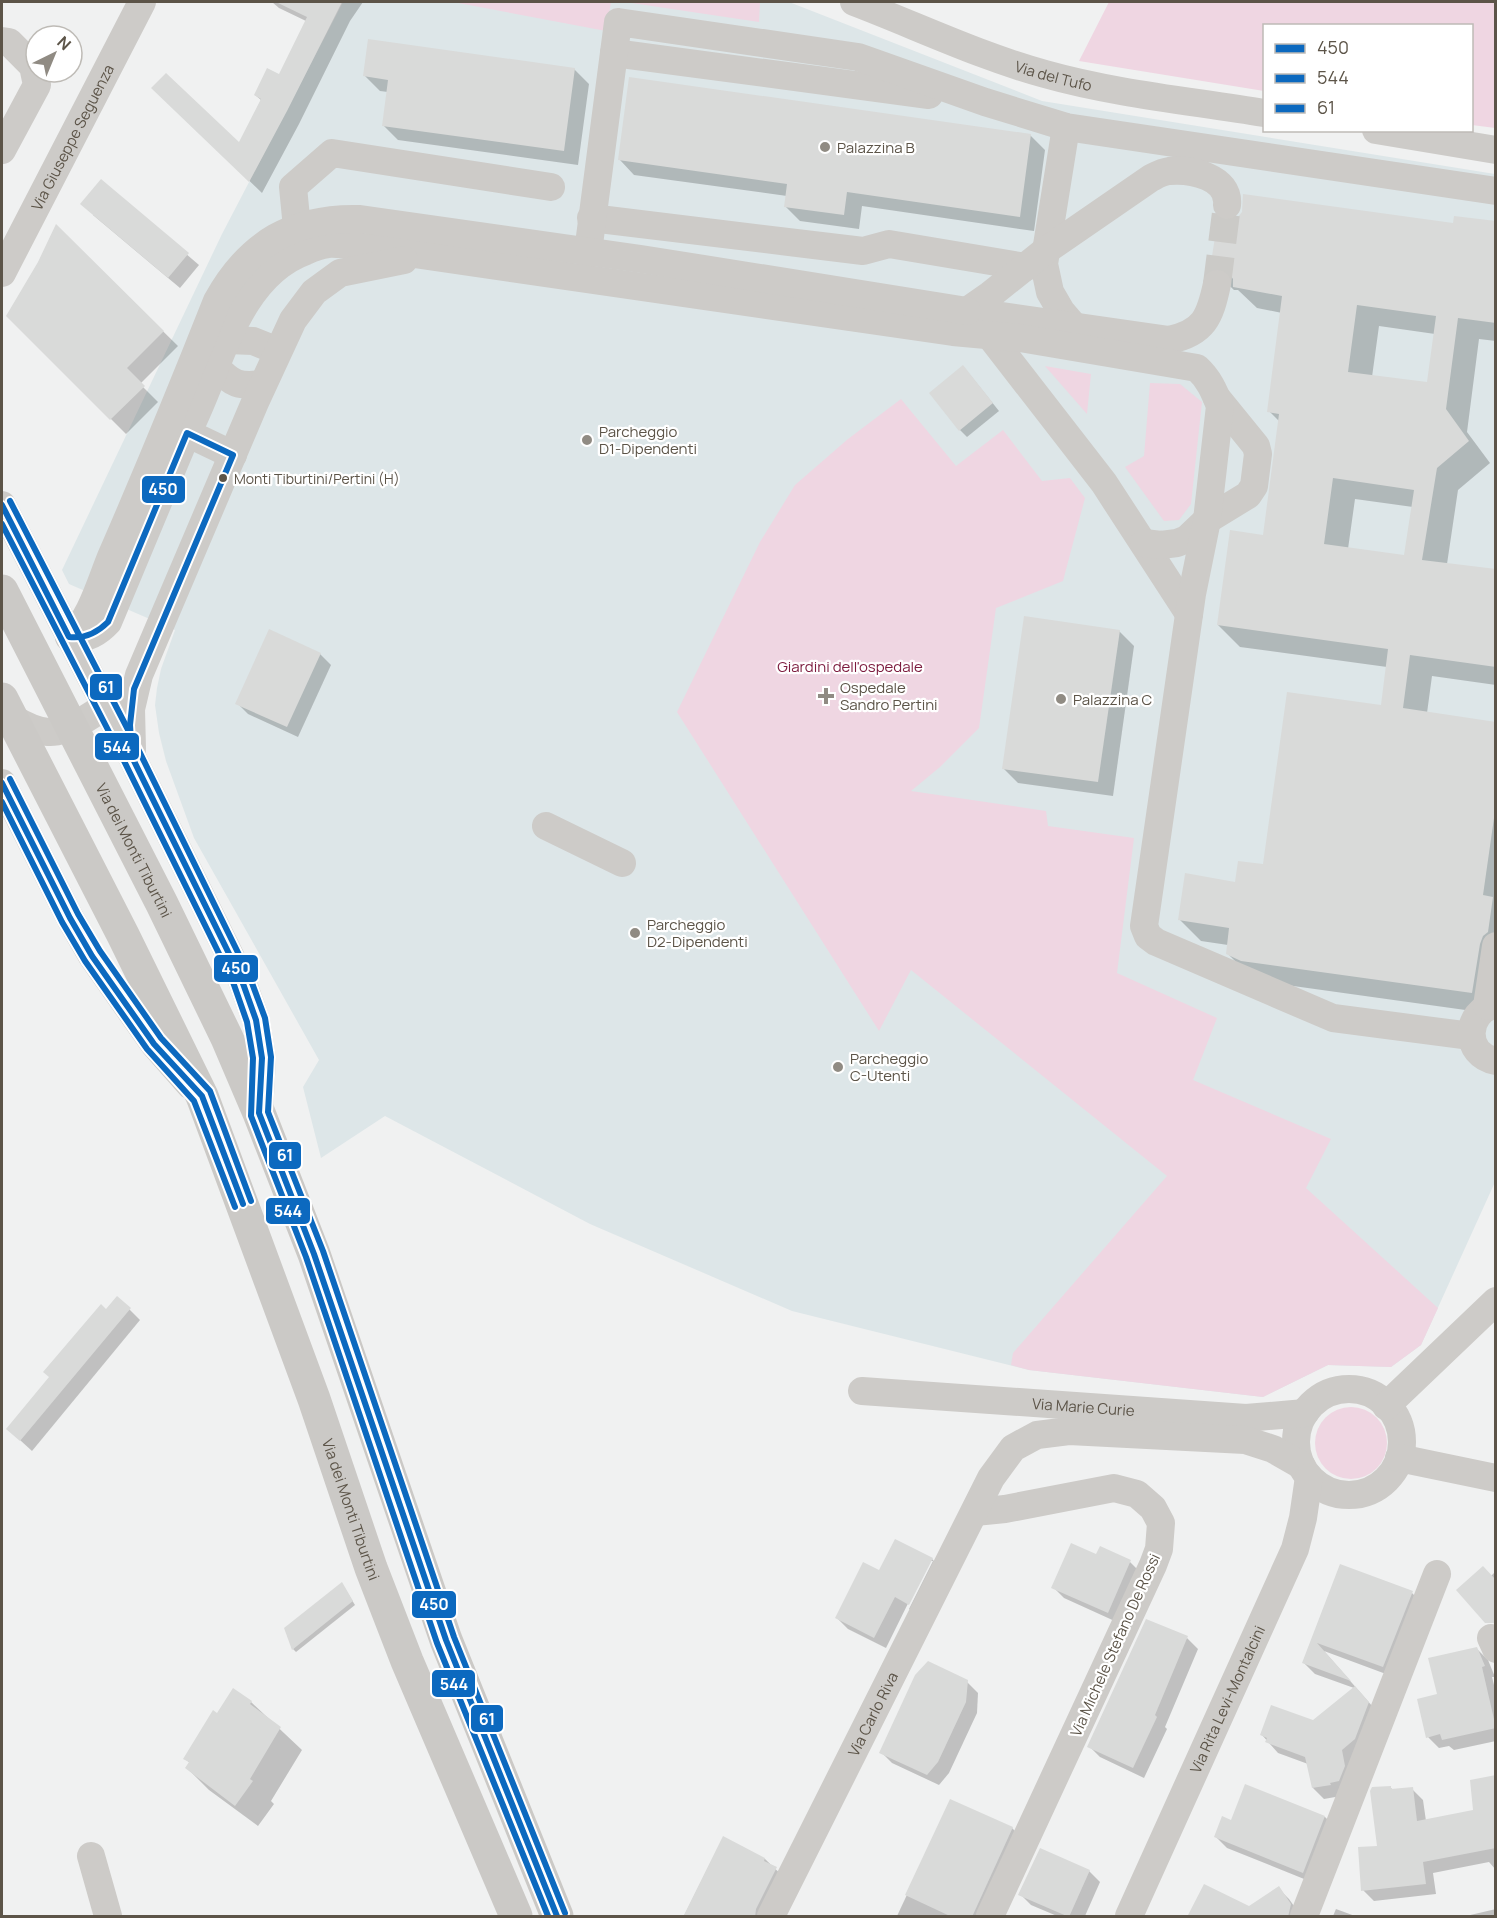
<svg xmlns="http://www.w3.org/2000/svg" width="1497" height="1918" font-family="Manrope,sans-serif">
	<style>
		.medical { fill: #dde6e8 }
		.green { fill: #efd6e2 }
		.shadow { fill: #0003; fill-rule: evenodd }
		.building { fill: #d9dad9; fill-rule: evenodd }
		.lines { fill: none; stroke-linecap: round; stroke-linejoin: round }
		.minor-tunnel { stroke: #cbcac7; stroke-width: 28; stroke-dasharray: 28 14; stroke-linecap: butt }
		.minor { stroke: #cdcbc8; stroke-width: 28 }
		.major { stroke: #cbc9c6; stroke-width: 33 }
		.bus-1-casing { stroke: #fff; stroke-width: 10 }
		.bus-2-casing { stroke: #fff; stroke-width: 10 }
		.bus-3-casing { stroke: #fff; stroke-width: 10 }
		.bus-1 { stroke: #0c69bf; stroke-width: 6 }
		.bus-2 { stroke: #0c69bf; stroke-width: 6 }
		.bus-3 { stroke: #0c69bf; stroke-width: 6 }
		.poi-dot { fill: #908b83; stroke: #fff; stroke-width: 2 }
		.bus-dot { fill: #5c5448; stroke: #fff; stroke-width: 2 }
		.labels { text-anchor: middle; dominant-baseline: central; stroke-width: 4.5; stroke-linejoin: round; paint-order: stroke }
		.bus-label { font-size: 14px; fill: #5c5448; stroke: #fff; text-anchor: start }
		.street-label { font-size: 15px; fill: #5c5448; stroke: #fff }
		.poi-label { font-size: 15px; fill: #5c5448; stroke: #fff; text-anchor: start }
		.park-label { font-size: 15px; fill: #7c1b3e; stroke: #fff }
		.line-badge { stroke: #fff; stroke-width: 2 }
		.badge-label { font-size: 16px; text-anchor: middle; font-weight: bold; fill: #fff }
	</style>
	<rect width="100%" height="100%" fill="#f0f1f1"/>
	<path class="medical" d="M343,2H789L1042,101L1495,174V1182L1421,1345L1391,1367L1328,1365L1263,1397L1029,1370L792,1311L590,1224L385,1116L321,1158L303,1087L319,1060L194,838L166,761L159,733L155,705L157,688L161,669L175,630L69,584L62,570L222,234Z"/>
	<g class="green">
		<path d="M453,2H611L606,31Z"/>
		<path d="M625,2H760L759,22Z"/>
		<path d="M1109,2H1495V128L1472,125V26H1264V91L1079,61Z"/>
		<path d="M1045,366L1091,374L1087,414Z"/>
		<path d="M1150,383L1180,384L1202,402L1191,504L1179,520L1164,521L1125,467L1144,456Z"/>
		<path d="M901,399L956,466L1003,430L1042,481L1070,478L1085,498L1063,581L996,608L979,728L940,767L911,791L1046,811L1048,826L1134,838L1117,973L1217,1018L1193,1080L1331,1139L1306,1188L1438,1308L1421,1345L1391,1367L1328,1365L1263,1397L1029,1370L1011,1365L1013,1353L1167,1176L911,970L879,1031L677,712L760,542L795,485L848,439Z"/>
		<circle cx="1351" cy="1443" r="36"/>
	</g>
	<g class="shadow">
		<path d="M272,2H363L350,21L299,124L262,193L153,88L240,144L261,100L255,95L280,76L306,21L279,8Z"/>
		<path d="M574,69L589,84L578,165L398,140L383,125L388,92L380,91L365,76Z"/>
		<path d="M1030,135L1045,150L1034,231L862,206L859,229L800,221L785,206L787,196L634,175L620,160Z"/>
		<path d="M101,181L199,265L180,288L93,215Z"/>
		<path d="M1228,223L1496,231V341L1479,339L1467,432L1490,463L1458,490L1447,564L1496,571V685L1432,676L1427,713L1496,723V1002L1494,1014L1264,982L1249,975L1227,953L1228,945L1201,941L1179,919L1264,866L1382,707L1387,667L1240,647L1218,625L1264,537L1280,422L1269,411L1282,313L1257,308L1238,290H1234L1212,269ZM1379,326L1435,334L1429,384L1372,377ZM1355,499L1413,507L1406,557L1348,549Z"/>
		<path d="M57,227L178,346L140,384L158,402L126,434L8,316L40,263Z"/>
		<path d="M970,375L999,411L967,437L960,430Z"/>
		<path d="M1119,631L1134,646L1113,796L1018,783L1003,768Z"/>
		<path d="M320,654L331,665L298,737L248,714L237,703Z"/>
		<path d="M129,1309L140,1320L32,1451L8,1429L106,1311Z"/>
		<path d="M932,1559L943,1570L920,1615L909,1609L933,1561H929L886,1648L848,1629L837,1618L879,1572Z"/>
		<path d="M1130,1562L1141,1573L1119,1623L1064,1598L1053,1587Z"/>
		<path d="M1340,1566L1412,1593L1423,1604L1394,1677L1324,1651L1380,1715L1341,1796L1324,1799L1313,1788L1308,1764L1278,1753L1262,1735L1313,1722L1354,1688L1315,1674L1304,1663Z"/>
		<path d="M1496,1571V1625L1491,1621V1576Z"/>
		<path d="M342,1584L355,1605L296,1652L293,1649Z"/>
		<path d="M1187,1638L1198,1649L1165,1727L1167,1729L1144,1778L1100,1757L1089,1746Z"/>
		<path d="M1476,1648L1488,1660L1495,1677H1492L1496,1693V1741L1454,1750L1449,1746L1439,1748L1428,1737L1438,1696Z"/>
		<path d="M967,1682L978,1693L977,1713L949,1773L939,1785L892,1763L881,1752Z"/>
		<path d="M251,1702L302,1750L271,1801L274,1804L258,1826L209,1790L187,1768L190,1763L185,1759Z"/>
		<path d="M1496,1777V1870L1489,1862L1433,1873L1436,1894L1374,1901L1363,1890L1379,1848L1390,1787L1394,1791L1412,1789L1423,1800L1426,1821L1475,1811Z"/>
		<path d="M951,1801L1012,1828L1026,1842L992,1916H897Z"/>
		<path d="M1325,1817L1336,1828L1314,1883L1227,1848L1216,1837L1232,1822Z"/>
		<path d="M723,1838L765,1859L791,1884L774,1916H684Z"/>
		<path d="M1089,1871L1100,1882L1085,1916H1057L1031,1905L1020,1894Z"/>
		<path d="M1278,1888L1289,1899L1301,1916H1196L1249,1908Z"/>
		<path d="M1336,1909L1355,1916H1333Z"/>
		<path d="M1496,1909V1916H1466Z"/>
	</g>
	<g class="building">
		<path d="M276,2H342L287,111L249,182L151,88L166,73L239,142L261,99L254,95L267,68L279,74L307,17Z"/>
		<path d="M368,39L575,68L564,151L382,126L388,80L363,76Z"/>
		<path d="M629,77L1031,134L1020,217L847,192L844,215L784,207L787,184L618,160Z"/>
		<path d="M101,179L189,253L168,278L80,204Z"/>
		<path d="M1243,194L1453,223L1454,216L1496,221V323L1458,318L1446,409L1469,441L1437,468L1422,560L1496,569V667L1410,655L1403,708L1496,722V804L1483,895L1493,897L1488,932L1483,936L1480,944L1472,993L1241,961L1226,954L1229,928L1178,920L1185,873L1235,882L1238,861L1263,864L1287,692L1381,705L1388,649L1217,625L1230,530L1263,535L1279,414L1267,412L1282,296L1233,287V279L1228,272L1220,268L1210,269L1218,218L1228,221L1237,218L1242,212ZM1357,305L1436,316L1427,382L1348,372ZM1333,478L1414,490L1404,555L1324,544Z"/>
		<path d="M56,224L164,331L127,368L145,386L110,420L6,316L38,262Z"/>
		<path d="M963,365L993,403L959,431L929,393Z"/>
		<path d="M1024,616L1120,630L1098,782L1002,769Z"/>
		<path d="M269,629L321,653L287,727L235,704Z"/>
		<path d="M117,1296L131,1308L20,1441L6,1429L49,1377L43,1372L101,1304L106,1309Z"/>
		<path d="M895,1539L933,1558L909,1605L895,1597L874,1638L835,1618L863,1562L879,1570Z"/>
		<path d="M1071,1543L1096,1554L1100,1546L1131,1560L1108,1613L1051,1588Z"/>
		<path d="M1340,1564L1413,1591L1383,1667L1317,1643L1351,1681L1302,1663Z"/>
		<path d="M1483,1566L1496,1580V1623H1485L1456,1590Z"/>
		<path d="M342,1582L353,1601L292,1650L284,1628Z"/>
		<path d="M1146,1619L1188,1636L1155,1715L1157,1717L1133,1768L1087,1747Z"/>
		<path d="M1477,1647L1485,1666L1482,1667L1496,1728L1442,1740L1440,1734L1426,1738L1417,1699L1437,1694L1428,1658Z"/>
		<path d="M928,1661L968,1680L966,1702L938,1762L927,1775L879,1753L915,1675Z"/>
		<path d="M1355,1686L1369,1702L1355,1739L1342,1750L1345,1766L1339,1781L1330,1783L1331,1785L1312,1788L1305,1757L1265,1742L1267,1738L1260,1735L1271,1705L1313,1720Z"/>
		<path d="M233,1688L252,1701L250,1704L281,1727L250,1779L253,1781L235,1806L185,1768L189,1762L183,1759L213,1710L217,1713Z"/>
		<path d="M1496,1775V1848L1423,1862L1426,1884L1361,1891L1358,1847L1377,1846L1370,1791L1372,1787L1391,1786V1789L1413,1787L1417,1821L1473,1810L1470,1780Z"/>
		<path d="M1245,1784L1325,1816L1303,1873L1214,1837L1222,1816L1231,1820Z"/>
		<path d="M950,1799L1013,1827L972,1917H952L905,1895Z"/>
		<path d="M723,1836L765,1858L764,1861L777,1867L756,1909L755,1917H683Z"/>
		<path d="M1040,1848L1090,1870L1069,1917L1018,1895Z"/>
		<path d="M1204,1884L1249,1906L1279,1886L1291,1904L1288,1917H1187Z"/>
	</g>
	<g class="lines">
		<path class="minor-tunnel" d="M1217,284L1227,205"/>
		<g class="minor">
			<path id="s1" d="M854,2C917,26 979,56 1045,74C1116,94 1192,101 1264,113"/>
			<path d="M2,41L9,42L33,66L37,85L2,150"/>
			<path d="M614,53L929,95"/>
			<path d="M1066,127L1044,264L1050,292L1061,311L1073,325"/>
			<path d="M1376,130L1496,150"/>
			<path d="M591,218L863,251L889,244L1026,267"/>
			<path d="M297,228L293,187L332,153L551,187"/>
			<path d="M588,252L618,22L858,57L985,102L1066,127L1496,191"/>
			<path id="s2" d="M2,273L142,2"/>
			<path d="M1217,284C1210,317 1204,333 1169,340L967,311L990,295L1045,251L1151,178C1157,175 1162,172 1169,171C1191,169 1230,177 1227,205"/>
			<path d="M990,336L1104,483L1189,614"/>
			<path d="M227,340L253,341L278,351"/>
			<path d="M216,367C232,384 239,387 262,384"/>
			<path d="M187,433L233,455"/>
			<path d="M2,505L132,757L241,978L256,1020L262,1058L259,1113"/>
			<path d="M1144,543L1161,545L1177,543L1187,539L1207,520L1248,495L1254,486L1258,454L1256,446L1217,398"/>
			<path d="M69,637C85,640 97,634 108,622L187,433C219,374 234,277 306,251C312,248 320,245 328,244C342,243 359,247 373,248L953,332L1020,338L1197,368C1209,379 1214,391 1220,406L1207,520L1192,594L1144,926L1148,936L1156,942L1333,1018L1471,1036"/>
			<path d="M69,637C90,622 101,581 111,557C148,472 183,387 217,301C249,243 294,217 360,219L641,259L967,311"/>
			<path d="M12,718C22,724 35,731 48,732C68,734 104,708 119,694"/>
			<path d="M132,749L131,709L139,675L256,400L293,320L314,292L340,273L404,260"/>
			<path d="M2,783L70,918L92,956L154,1044L190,1085"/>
			<path d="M546,826L622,863"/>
			<path d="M1496,1004C1464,1012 1463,1055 1496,1061"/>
			<path d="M1487,1006L1496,946"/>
			<circle cx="1349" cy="1442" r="53"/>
			<path id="s3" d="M862,1391L1246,1418L1305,1413"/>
			<path d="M1386,1406L1496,1301"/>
			<path d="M1399,1458L1496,1478"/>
			<path d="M975,1512L1005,1509L1114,1488L1137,1494L1153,1508L1161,1523L1159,1549L1153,1565L990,1916"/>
			<path d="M1491,1638L1496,1649"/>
			<path d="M91,1856L108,1916"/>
			<path id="s4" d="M771,1916L991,1478L1013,1448L1037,1435L1069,1431L1245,1440L1273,1449L1301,1465"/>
			<path id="s5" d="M1129,1916L1295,1549L1303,1518L1309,1477"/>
			<path d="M1304,1916L1437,1574"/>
		</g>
		<g class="major">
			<path id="s6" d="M2,591L162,904L227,1038L259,1113L314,1254L446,1640L557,1916"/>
			<path id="s7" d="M2,699L123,935L202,1096L314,1399L371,1568L407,1661L516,1916"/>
		</g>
		<g class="bus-1-casing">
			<g id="bus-1">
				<path d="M2,505L69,637C85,639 97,633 108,622L187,433L233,455L134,689L130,725L132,757L241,978L256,1020L262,1058L259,1113L314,1254L446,1640L557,1916"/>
				<path d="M2,783L70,918L92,956L154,1044L202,1096L243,1204"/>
			</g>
		</g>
		<g class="bus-2-casing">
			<g id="bus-2">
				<path d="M2,524L124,761L233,982L247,1022L253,1058L251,1116L306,1257L437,1643L548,1916"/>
				<path d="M2,802L62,922L85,961L147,1049L194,1101L235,1207"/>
			</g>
		</g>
		<g class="bus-3-casing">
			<g id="bus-3">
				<path d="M10,501L140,753L249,975L265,1018L271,1057L268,1112L323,1251L454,1637L565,1913"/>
				<path d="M10,779L78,914L100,951L161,1038L210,1091L251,1201"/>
			</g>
		</g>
		<use href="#bus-1" class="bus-1"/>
		<use href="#bus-2" class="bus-2"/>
		<use href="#bus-3" class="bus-3"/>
	</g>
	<g class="poi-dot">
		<circle cx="825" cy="147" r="6"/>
		<circle cx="587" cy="440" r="6"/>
		<path d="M823 687h6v6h6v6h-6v6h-6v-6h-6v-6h6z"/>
		<circle cx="1061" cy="699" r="6"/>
		<circle cx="635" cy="933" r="6"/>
		<circle cx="838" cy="1067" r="6"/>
	</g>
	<circle class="bus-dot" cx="223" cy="478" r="5"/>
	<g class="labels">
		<g class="bus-label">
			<text x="234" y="478">Monti Tiburtini/Pertini (H)</text>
		</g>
		<g class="street-label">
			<text stroke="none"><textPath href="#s1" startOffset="213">Via del Tufo</textPath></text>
			<text stroke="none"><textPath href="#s2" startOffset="153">Via Giuseppe Seguenza</textPath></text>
			<text stroke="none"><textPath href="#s6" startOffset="291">Via dei Monti Tiburtini</textPath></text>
			<text stroke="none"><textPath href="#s3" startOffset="222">Via Marie Curie</textPath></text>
			<text stroke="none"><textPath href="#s7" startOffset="884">Via dei Monti Tiburtini</textPath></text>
			<text transform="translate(1115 1645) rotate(-66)">Via Michele Stefano De Rossi</text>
			<text stroke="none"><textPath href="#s5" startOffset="238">Via Rita Levi-Montalcini</textPath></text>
			<text stroke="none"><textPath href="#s4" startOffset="226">Via Carlo Riva</textPath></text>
		</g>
		<g class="poi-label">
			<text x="837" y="147">Palazzina B</text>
			<text x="599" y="431">Parcheggio<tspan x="599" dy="17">D1-Dipendenti</tspan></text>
			<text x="840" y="687">Ospedale<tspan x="840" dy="17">Sandro Pertini</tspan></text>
			<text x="1073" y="699">Palazzina C</text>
			<text x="647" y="924">Parcheggio<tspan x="647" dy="17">D2-Dipendenti</tspan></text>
			<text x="850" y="1058">Parcheggio<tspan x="850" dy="17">C-Utenti</tspan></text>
		</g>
		<g class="park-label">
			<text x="850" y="666">Giardini dell'ospedale</text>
		</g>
	</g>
	<g class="line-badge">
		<rect x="141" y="475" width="45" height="29" rx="6" fill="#0c69bf"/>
		<rect x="89" y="673" width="34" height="28" rx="6" fill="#0c69bf"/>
		<rect x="94" y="732" width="46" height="29" rx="6" fill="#0c69bf"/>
		<rect x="213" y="954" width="46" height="29" rx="6" fill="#0c69bf"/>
		<rect x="268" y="1141" width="34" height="29" rx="6" fill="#0c69bf"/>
		<rect x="265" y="1197" width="46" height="28" rx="6" fill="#0c69bf"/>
		<rect x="411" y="1590" width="46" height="29" rx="6" fill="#0c69bf"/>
		<rect x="431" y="1669" width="45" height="29" rx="6" fill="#0c69bf"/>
		<rect x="470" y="1704" width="34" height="29" rx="6" fill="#0c69bf"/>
	</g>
	<g class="badge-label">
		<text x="163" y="495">450</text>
		<text x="106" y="693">61</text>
		<text x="117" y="753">544</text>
		<text x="236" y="974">450</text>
		<text x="285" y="1161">61</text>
		<text x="288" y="1217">544</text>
		<text x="434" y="1610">450</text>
		<text x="454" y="1690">544</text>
		<text x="487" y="1725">61</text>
	</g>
	<rect width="1497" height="1918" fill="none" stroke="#5c5448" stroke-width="6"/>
	<rect x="1263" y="24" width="210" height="108" fill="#ffffff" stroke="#bebbb6" stroke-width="1.5"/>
	<rect x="1275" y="44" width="30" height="9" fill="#0c69bf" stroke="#bebbb6" stroke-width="1.5"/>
	<text x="1317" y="54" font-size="18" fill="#5c5448">450</text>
	<rect x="1275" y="74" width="30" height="9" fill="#0c69bf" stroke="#bebbb6" stroke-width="1.5"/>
	<text x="1317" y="84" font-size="18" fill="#5c5448">544</text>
	<rect x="1275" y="104" width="30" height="9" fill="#0c69bf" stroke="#bebbb6" stroke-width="1.5"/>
	<text x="1317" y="114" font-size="18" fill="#5c5448">61</text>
	<g transform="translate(54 54) rotate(43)"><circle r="28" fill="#ffffff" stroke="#bebbb6" stroke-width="1.5"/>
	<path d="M0-4.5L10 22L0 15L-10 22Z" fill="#908b83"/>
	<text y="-9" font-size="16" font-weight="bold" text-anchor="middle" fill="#5c5448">N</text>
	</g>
</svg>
